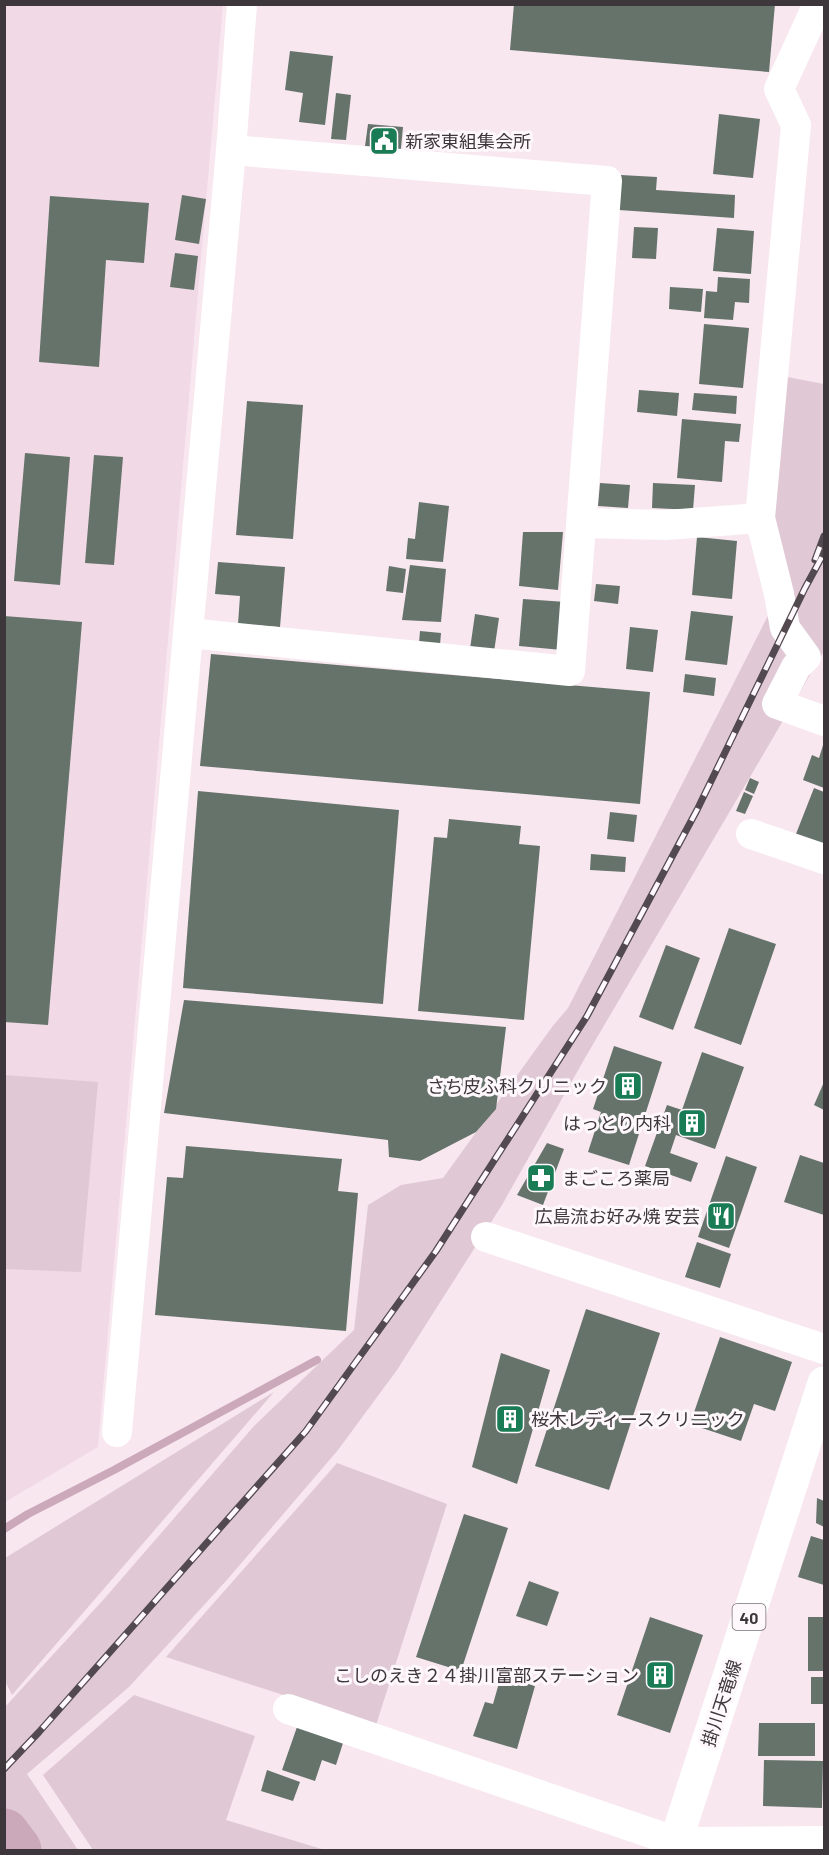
<svg xmlns="http://www.w3.org/2000/svg" width="829" height="1855" font-family="Barlow,'Noto Sans JP',sans-serif">
	<style>
		.built { fill: #f1d9e6 }
		.green { fill: #e0c9d5 }
		.lines { fill: none; stroke-linecap: round; stroke-linejoin: round }
		.stream { stroke: #cca8bb; stroke-width: 8 }
		.river { stroke: #cca8bb; stroke-width: 51 }
		.building { fill: #65736b }
		.minor { stroke: #fff; stroke-width: 30 }
		.primary { stroke: #fff; stroke-width: 33 }
		.rail-casing { stroke: #524a4f; stroke-width: 7 }
		.rail { stroke: #fef7fb; stroke-width: 4.5; stroke-dasharray: 14; stroke-linecap: butt }
		.labels { text-anchor: middle; dominant-baseline: central; stroke-width: 6; stroke-linejoin: round; paint-order: stroke }
		.shield { fill: #fef7fb; stroke: #777074; stroke-width: 1.5 }
		.shield-label { font-size: 16px; font-weight: bold; fill: #3d363a }
		.poi-label { font-size: 18px; fill: #3d363a; stroke: #fef7fb; text-anchor: end }
		.street-label { font-size: 18px; fill: #3d363a; stroke: #fef7fb }
	</style>
	<rect width="100%" height="100%" fill="#f8e7ef"/>
	<path class="built" d="M4,5H223L98,1447L5,1502Z"/>
	<g class="green">
		<path d="M782,376L824,384V651L585,1058L502,1205L397,1370L338,1450L226,1581L129,1687L27,1774L78,1850H5L4,1708L104,1599L254,1426L354,1330L368,1205L401,1185L443,1178L552,1027L568,1008L779,594L760,518Z"/>
		<path d="M5,1075L98,1082L81,1272L5,1269Z"/>
		<path d="M274,1392L12,1695L5,1681V1558Z"/>
		<path d="M337,1463L447,1504L376,1725L166,1657Z"/>
		<path d="M134,1695L255,1736L226,1820L325,1850H93L43,1775Z"/>
	</g>
	<g class="lines">
		<path class="stream" d="M4,1529L28,1514L114,1470L317,1360"/>
		<path class="river" d="M4,1834L16,1850"/>
	</g>
	<g class="building">
		<path d="M514,4H775L769,72L510,50Z"/>
		<path d="M290,51L333,56L325,125L299,122L303,93L285,90Z"/>
		<path d="M336,93L351,95L346,140L331,139Z"/>
		<path d="M719,114L760,119L753,178L713,174Z"/>
		<path d="M368,124L403,127L400,158L364,154Z"/>
		<path d="M621,175L657,177L656,190L735,195L734,218L619,210Z"/>
		<path d="M182,195L206,199L199,244L175,240Z"/>
		<path d="M50,196L149,203L144,263L106,260L99,367L39,362Z"/>
		<path d="M634,227L658,228L656,259L632,258Z"/>
		<path d="M717,228L754,231L751,274L713,271Z"/>
		<path d="M175,253L198,256L194,290L170,287Z"/>
		<path d="M718,277L750,279L749,303L735,302L733,320L704,318L706,291L717,292Z"/>
		<path d="M670,287L703,289L701,312L669,309Z"/>
		<path d="M704,324L749,328L743,388L699,384Z"/>
		<path d="M639,390L679,393L677,416L637,412Z"/>
		<path d="M694,393L737,396L736,414L692,410Z"/>
		<path d="M247,401L303,405L293,539L236,535Z"/>
		<path d="M682,419L741,424L739,442L725,441L722,482L677,478Z"/>
		<path d="M25,453L70,457L60,585L14,581Z"/>
		<path d="M94,455L123,457L114,565L85,563Z"/>
		<path d="M600,483L630,485L628,508L598,506Z"/>
		<path d="M653,483L695,485L693,510L652,508Z"/>
		<path d="M419,502L449,506L443,562L406,559L408,538L415,539Z"/>
		<path d="M523,532H563L558,590L519,586Z"/>
		<path d="M697,537L737,541L732,599L692,595Z"/>
		<path d="M218,562L285,567L280,627L238,624L240,596L215,594Z"/>
		<path d="M410,565L446,569L441,622L402,620Z"/>
		<path d="M389,566L406,569L403,593L386,591Z"/>
		<path d="M596,584L620,586L618,604L594,601Z"/>
		<path d="M523,599L566,602L562,650L519,646Z"/>
		<path d="M691,611L733,616L727,665L685,660Z"/>
		<path d="M475,614L499,618L494,652L470,649Z"/>
		<path d="M4,616L82,622L48,1025L4,1022Z"/>
		<path d="M630,627L658,630L653,672L626,669Z"/>
		<path d="M420,631L441,633L440,645L419,643Z"/>
		<path d="M211,654L650,692L640,804L200,766Z"/>
		<path d="M685,674L716,678L714,696L683,692Z"/>
		<path d="M824,742V788L803,780L812,755L819,758Z"/>
		<path d="M750,778L759,782L754,794L745,790Z"/>
		<path d="M814,788L824,792V850L794,839Z"/>
		<path d="M198,791L399,810L383,1004L183,988Z"/>
		<path d="M744,792L753,796L745,814L736,811Z"/>
		<path d="M610,812L637,815L634,842L607,839Z"/>
		<path d="M449,819L521,826L519,844L540,846L524,1020L418,1011L434,837L447,838Z"/>
		<path d="M591,854L626,857L625,872L590,870Z"/>
		<path d="M729,928L776,944L741,1045L694,1028Z"/>
		<path d="M666,945L700,958L673,1030L639,1017Z"/>
		<path d="M184,1000L506,1027L496,1109L476,1132L420,1161L389,1157L388,1140L164,1113Z"/>
		<path d="M614,1046L662,1062L629,1165L588,1152L601,1112L593,1109Z"/>
		<path d="M702,1052L744,1067L715,1149L676,1135L670,1153L698,1163L691,1182L645,1166L667,1105L682,1110Z"/>
		<path d="M824,1082V1110L814,1105Z"/>
		<path d="M547,1143L564,1149L543,1205L517,1195Z"/>
		<path d="M186,1146L342,1159L338,1191L358,1193L346,1331L155,1315L167,1177L183,1178Z"/>
		<path d="M800,1155L824,1163V1215L784,1202Z"/>
		<path d="M726,1156L757,1167L729,1248L698,1237Z"/>
		<path d="M697,1242L731,1254L720,1288L685,1277Z"/>
		<path d="M586,1309L660,1333L609,1490L535,1466Z"/>
		<path d="M720,1337L792,1362L775,1411L754,1404L741,1441L690,1424Z"/>
		<path d="M501,1353L550,1370L517,1484L472,1467Z"/>
		<path d="M817,1498L824,1501V1527L816,1523Z"/>
		<path d="M464,1514L508,1528L461,1671L416,1657Z"/>
		<path d="M811,1536L824,1540V1585L798,1577Z"/>
		<path d="M529,1581L559,1592L547,1626L516,1616Z"/>
		<path d="M650,1617L703,1635L670,1733L617,1715Z"/>
		<rect x="808" y="1617" width="16" height="54"/>
		<path d="M501,1676L535,1686L517,1749L473,1736L485,1702L493,1704Z"/>
		<rect x="811" y="1677" width="13" height="27"/>
		<path d="M759,1723H815V1756H758Z"/>
		<path d="M297,1727L343,1743L336,1765L322,1760L315,1781L282,1770Z"/>
		<path d="M764,1760L823,1761L822,1808L763,1806Z"/>
		<path d="M267,1770L300,1782L293,1801L261,1791Z"/>
	</g>
	<g class="lines">
		<g class="minor">
			<path d="M818,4L779,89L796,125L760,518L779,594L785,628L806,657L796,667L777,704L824,721"/>
			<path d="M582,523L666,525L760,518"/>
			<path d="M188,633L570,671L607,181L231,150"/>
			<path d="M751,834L824,859"/>
			<path d="M486,1237L824,1349"/>
			<path d="M117,1432L231,150L242,4"/>
			<path d="M288,1709L677,1842L824,1841"/>
		</g>
		<path class="primary" d="M673,1850L824,1383"/>
		<g class="rail-casing">
			<g id="rail">
				<path d="M815,560L824,536"/>
				<path d="M4,1769L39,1732L306,1431L436,1251L587,1016L697,810L805,588L824,553"/>
			</g>
		</g>
		<use href="#rail" class="rail"/>
	</g>
	<defs>
		<g id="civic-square" transform="scale(1.5)"><rect x="-9" y="-9" width="18" height="18" rx="4" fill="#197c54" stroke="#fef7fb"/><path d="M-.6-6.5H3V-4.5H.6V-3L4-1V1h2V6H-6V1h2V-1L-.6-3ZM-1.2 2.5V6h2.4V2.5Z" fill="#fff"/></g>
		<g id="building-square" transform="scale(1.5)"><rect x="-9" y="-9" width="18" height="18" rx="4" fill="#197c54" stroke="#fef7fb"/><path d="M-4-6H4V6H1V3H-1V6H-4ZM-2.5-4.3h1.7v1.8h-1.7ZM.8-4.3h1.7v1.8H.8ZM-2.5-1h1.7V.8h-1.7ZM.8-1h1.7V.8H.8Z" fill="#fff"/></g>
		<g id="pharmacy-square" transform="scale(1.5)"><rect x="-9" y="-9" width="18" height="18" rx="4" fill="#197c54" stroke="#fef7fb"/><path d="M-2-6h4v4h4v4h-4v4h-4v-4h-4v-4h4Z" fill="#fff"/></g>
		<g id="restaurant-square" transform="scale(1.5)"><rect x="-9" y="-9" width="18" height="18" rx="4" fill="#197c54" stroke="#fef7fb"/><path d="M-5-6h1v4h1v-4h1v4h1v-4h1v5L-1.5 .5V6h-2V.5L-5-1ZM5-6V6H3V1.5H1.5Q1.5-4 5-6Z" fill="#fff"/></g>
	</defs>
	<g fill-rule="evenodd">
		<use href="#civic-square" x="384" y="141"/>
		<use href="#building-square" x="628" y="1086"/>
		<use href="#building-square" x="692" y="1123"/>
		<use href="#pharmacy-square" x="541" y="1178"/>
		<use href="#restaurant-square" x="721" y="1216"/>
		<use href="#building-square" x="510" y="1419"/>
		<use href="#building-square" x="660" y="1675"/>
	</g>
	<g class="labels">
		<rect class="shield" x="732.5" y="1604" width="33" height="26" rx="4.5"/>
		<g class="shield-label">
			<text x="749" y="1617">40</text>
		</g>
		<g class="poi-label">
			<text x="405" y="141" text-anchor="start">新家東組集会所</text>
			<text x="607" y="1086">さち皮ふ科クリニック</text>
			<text x="671" y="1123">はっとり内科</text>
			<text x="562" y="1178" text-anchor="start">まごころ薬局</text>
			<text x="700" y="1216">広島流お好み焼 安芸</text>
			<text x="531" y="1419" text-anchor="start">桜木レディースクリニック</text>
			<text x="639" y="1675">こしのえき２４掛川富部ステーション</text>
		</g>
		<g class="street-label">
			<text transform="translate(721 1703) rotate(-72)">掛川天竜線</text>
		</g>
	</g>
	<rect width="829" height="1855" fill="none" stroke="#3d363a" stroke-width="12"/>
</svg>
